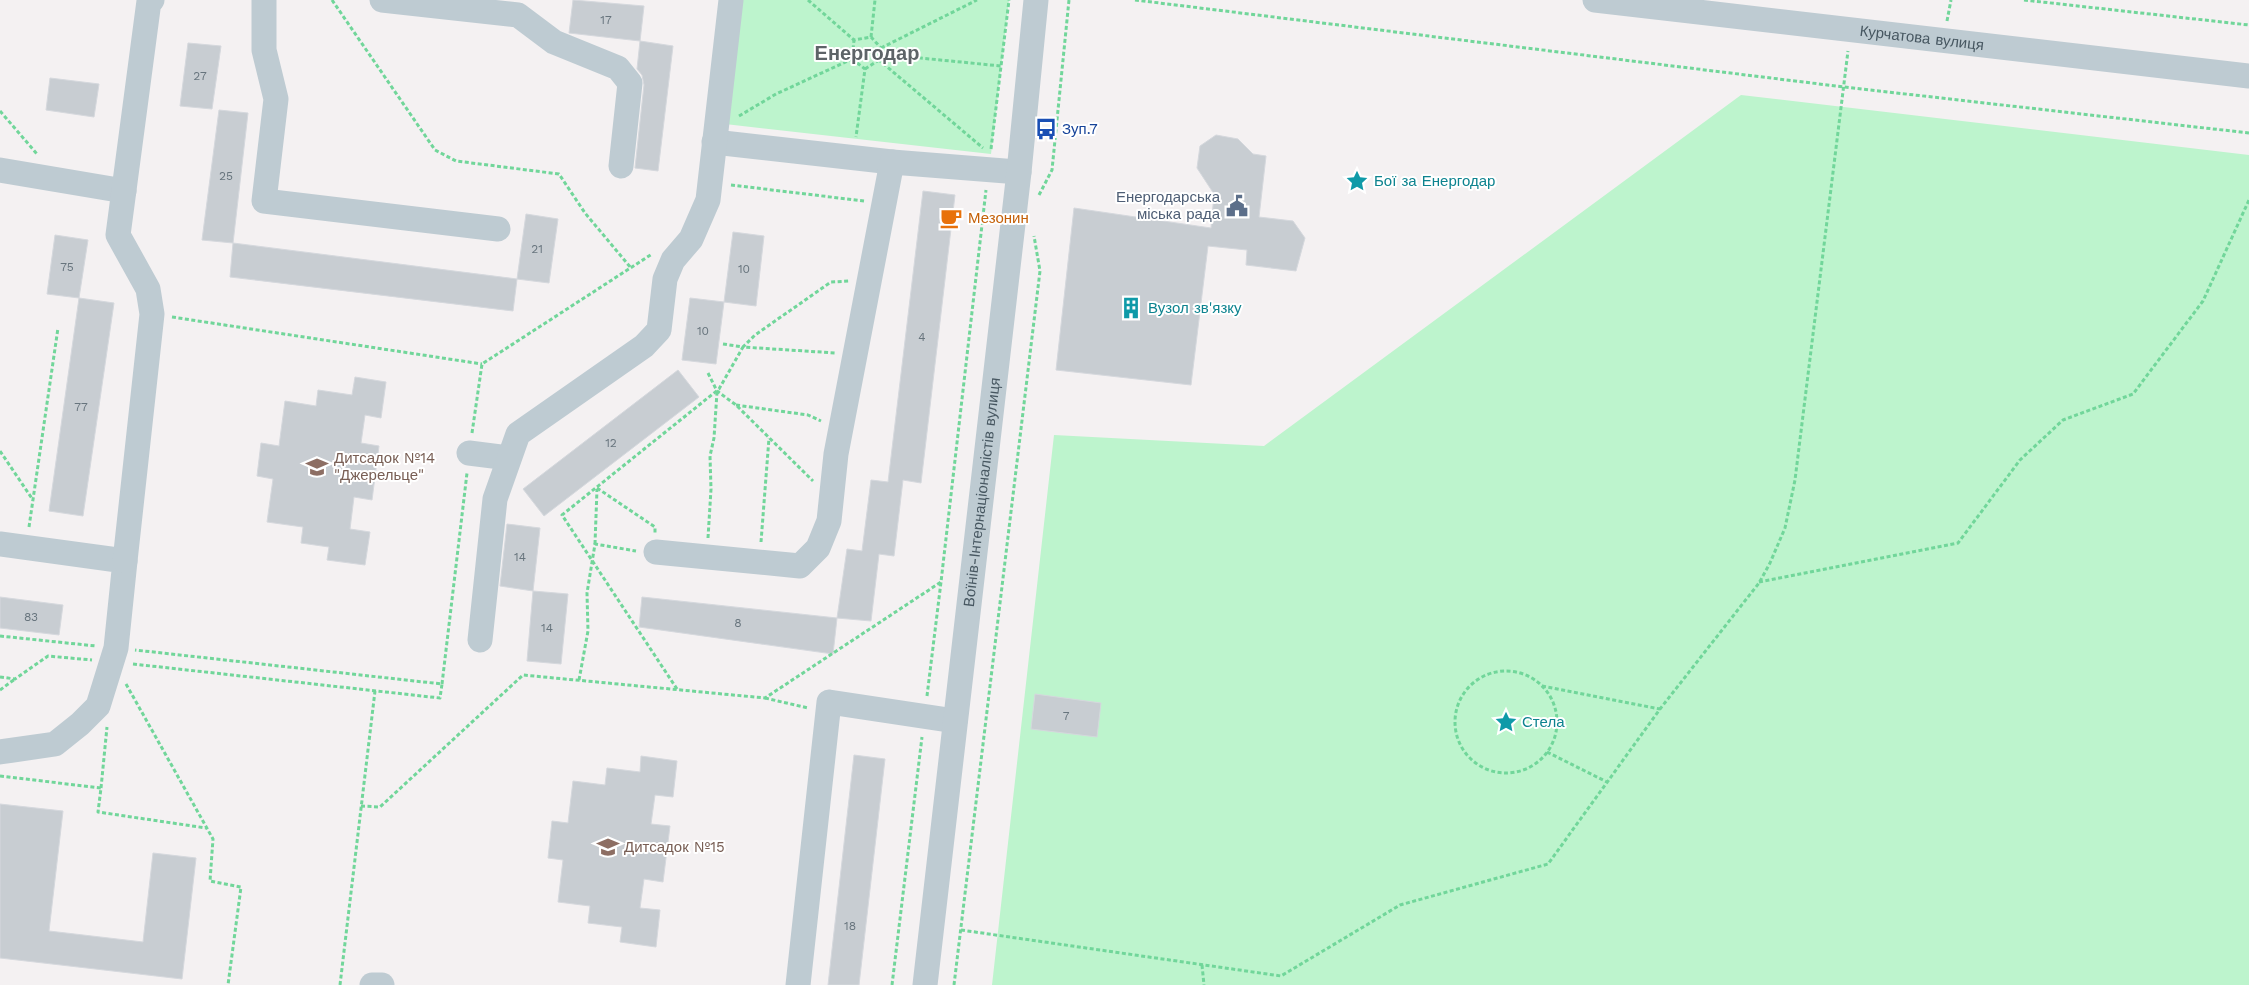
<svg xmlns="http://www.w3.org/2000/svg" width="2249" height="985" font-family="'Work Sans',sans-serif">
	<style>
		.green { fill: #bdf4cd }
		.building { fill: #c8cdd2; stroke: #d5d8dd }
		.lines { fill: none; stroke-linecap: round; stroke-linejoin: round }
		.path { stroke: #71d69a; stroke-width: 3; stroke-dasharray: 4 2.5; stroke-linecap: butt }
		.minor { stroke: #becbd2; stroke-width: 25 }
		.labels { text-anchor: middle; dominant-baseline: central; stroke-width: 4; stroke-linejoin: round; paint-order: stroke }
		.number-label { font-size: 12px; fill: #67747d }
		.street-label { font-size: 15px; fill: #475761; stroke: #fff }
		.transit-label { font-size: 15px; fill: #164399; stroke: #fff; text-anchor: start }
		.culture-label { font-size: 15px; fill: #0d838f; stroke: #fff; text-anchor: start }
		.service-label { font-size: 15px; fill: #4e5e75; stroke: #fff; text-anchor: end }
		.food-label { font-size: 15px; fill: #c56008; stroke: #fff; text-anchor: start }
		.education-label { font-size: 15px; fill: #785e54; stroke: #fff; text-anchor: start }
		.district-label { font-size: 20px; font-weight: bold; fill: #5d6367; stroke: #fff }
	</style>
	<rect width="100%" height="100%" fill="#f4f1f2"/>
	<g class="green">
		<path d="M739,0H1009L991,154L725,124Z"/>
		<path d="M1741,95L2249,155V985H992L1054,435L1264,446Z"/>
	</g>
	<g class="building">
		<path d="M573,0L644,6L640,41L569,33Z"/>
		<path d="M640,41L673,46L658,171L635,168L644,85L642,75L637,69Z"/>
		<path d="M188,43L221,46L212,109L180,106Z"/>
		<path d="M50,78L99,84L94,117L46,110Z"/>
		<path d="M219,110L248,113L233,243L202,240Z"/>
		<path d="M1216,135L1238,139L1253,154L1266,156L1259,217L1293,221L1305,238L1296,271L1246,265L1247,250L1208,246L1191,385L1056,370L1074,208L1211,228L1214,194L1197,168L1200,146Z"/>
		<path d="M923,191L955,195L921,483L903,480L894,556L879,554L871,621L837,618L847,549L862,551L871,480L888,482Z"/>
		<path d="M526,214L558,219L549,283L517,279Z"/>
		<path d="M733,232L764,236L756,306L724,302Z"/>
		<path d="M55,235L88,240L79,298L47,294Z"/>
		<path d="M233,243L517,279L513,311L230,277Z"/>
		<path d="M79,298L114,303L83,516L49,511Z"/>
		<path d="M690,298L724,302L716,364L682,360Z"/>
		<path d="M678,370L699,397L544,516L523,489Z"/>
		<path d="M355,377L386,382L381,418L365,415L361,443L379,446L372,500L354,497L350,529L370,532L365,565L327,560L329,547L301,543L303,527L267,522L273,479L257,476L261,443L279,446L285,401L316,406L318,390L352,395Z"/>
		<path d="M507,524L540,528L533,591L500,586Z"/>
		<path d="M533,591L568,594L561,664L527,661Z"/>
		<path d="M0,597L63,605L59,635L0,628Z"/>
		<path d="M642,597L837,618L833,654L639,627Z"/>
		<path d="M1035,694L1101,703L1097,737L1031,729Z"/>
		<path d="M854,755L885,759L859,985H828Z"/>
		<path d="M641,756L677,761L673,797L655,795L651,824L670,826L663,882L644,879L640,908L660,910L656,947L620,942L622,927L588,923L590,906L558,902L563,860L548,858L552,821L568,823L573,781L605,785L607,768L640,772Z"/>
		<path d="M0,804L63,811L49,931L143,942L153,853L196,858L182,979L0,958Z"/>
	</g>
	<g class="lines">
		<g class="path">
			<path d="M332,0L435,150L456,161L559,174L585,213L631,268"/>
			<path d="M808,0L854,40L871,37L881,48L879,60L983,148"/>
			<path d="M1135,0L1844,87L2249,133"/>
			<path d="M2024,0L2249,25"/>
			<path d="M1947,21L1951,0"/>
			<path d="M871,37L875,0"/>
			<path d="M881,48L977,0"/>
			<path d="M880,54L1001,66"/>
			<path d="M852,59L865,69L856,137"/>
			<path d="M865,69L879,60"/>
			<path d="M0,111L37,154"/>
			<path d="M739,116L776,94L852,59L854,40"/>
			<path d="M991,149L1009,0"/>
			<path d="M731,185L864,201"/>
			<path d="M1039,195L1052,170L1069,0"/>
			<path d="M172,317L482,364"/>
			<path d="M723,344L743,347L755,335L831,282L849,281"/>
			<path d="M708,373L717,391L736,405L813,481"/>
			<path d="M736,405L808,415L821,421"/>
			<path d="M472,433L482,364L652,254"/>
			<path d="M0,451L33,500"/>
			<path d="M597,488L655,527V533"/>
			<path d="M29,527L58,328"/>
			<path d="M708,538L711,489L710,456L714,438L717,392"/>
			<path d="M761,542L769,438"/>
			<path d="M595,544L597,489"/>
			<path d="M1759,582L1958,543L2020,460L2063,420L2133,394L2203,301L2249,200"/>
			<path d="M0,636L96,646"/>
			<path d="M133,664L440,698L442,684L135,650"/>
			<circle cx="1506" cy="722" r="51"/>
			<path d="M0,677L15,679L48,656L92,660"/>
			<path d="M579,680L588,631L587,593L595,544L636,551"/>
			<path d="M126,684L213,839L210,881L241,887L228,985"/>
			<path d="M442,684L467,473"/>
			<path d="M1542,686L1660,709"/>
			<path d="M677,689L562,515L719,389L743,347L836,353"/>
			<path d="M0,690L15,679"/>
			<path d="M927,696L941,582"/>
			<path d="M765,698L808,708"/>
			<path d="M1547,752L1607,782"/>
			<path d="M0,776L101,788L98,812L206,828"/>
			<path d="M101,788L107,727"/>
			<path d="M361,806L380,807L523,675L765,698L941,582L986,190"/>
			<path d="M961,930L1281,976L1400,905L1548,864L1660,709L1759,583L1770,563L1785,528L1795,480L1848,51"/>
			<path d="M1202,965L1204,985"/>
			<path d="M340,985L375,691"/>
			<path d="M892,985L922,737"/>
			<path d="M954,985L1040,271L1034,236"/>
		</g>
		<g class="minor">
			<path d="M264,0V50L276,99L264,201L498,229"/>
			<path d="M382,0L518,15L554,42L618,68L630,83L621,166"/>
			<path id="s1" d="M1595,0L2249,76"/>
			<path d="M714,142L892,162"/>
			<path d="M0,170L124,191"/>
			<path d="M469,453L509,458"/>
			<path d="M0,544L125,561L116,648L98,706L80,724L55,744L0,752"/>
			<path d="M656,552L800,566L818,548L829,521L836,454L892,162L1019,172"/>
			<path d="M125,561L152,314L148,289L118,235L149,1L152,0"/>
			<path d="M480,640L495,499L518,434L644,346L659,330L665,279L673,260L691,239L708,200L731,0"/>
			<path d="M372,985H382"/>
			<path d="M798,985L829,702L955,721"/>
			<path id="s2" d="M925,985L1019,172L1036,0"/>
		</g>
	</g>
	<defs>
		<g id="bus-bare" transform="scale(1.725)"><path d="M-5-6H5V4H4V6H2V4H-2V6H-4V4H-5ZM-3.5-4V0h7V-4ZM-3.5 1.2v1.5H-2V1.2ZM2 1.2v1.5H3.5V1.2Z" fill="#1a4fb4" stroke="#fff" stroke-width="2.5" paint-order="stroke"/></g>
		<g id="sight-bare" transform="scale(1.725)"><path d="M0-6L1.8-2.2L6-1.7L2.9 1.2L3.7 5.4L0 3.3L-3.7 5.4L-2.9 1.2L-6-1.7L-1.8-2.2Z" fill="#0f9aa8" stroke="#fff" stroke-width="2.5" paint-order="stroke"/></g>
		<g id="civic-bare" transform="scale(1.725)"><path d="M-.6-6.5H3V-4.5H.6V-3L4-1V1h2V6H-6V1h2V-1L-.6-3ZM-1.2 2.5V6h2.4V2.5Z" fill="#5c6f8a" stroke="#fff" stroke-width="2.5" paint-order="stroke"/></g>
		<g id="cafe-bare" transform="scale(1.725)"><path d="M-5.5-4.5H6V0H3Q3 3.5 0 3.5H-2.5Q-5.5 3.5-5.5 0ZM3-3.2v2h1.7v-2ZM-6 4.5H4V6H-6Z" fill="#e8710a" stroke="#fff" stroke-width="2.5" paint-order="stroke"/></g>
		<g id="building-bare" transform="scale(1.725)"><path d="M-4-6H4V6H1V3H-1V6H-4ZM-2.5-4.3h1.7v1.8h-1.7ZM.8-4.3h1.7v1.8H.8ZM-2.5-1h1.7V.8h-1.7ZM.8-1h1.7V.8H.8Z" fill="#0f9aa8" stroke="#fff" stroke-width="2.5" paint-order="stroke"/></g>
		<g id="school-bare" transform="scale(1.725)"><path d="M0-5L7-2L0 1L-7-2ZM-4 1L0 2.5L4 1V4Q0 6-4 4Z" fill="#8d6e63" stroke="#fff" stroke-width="2.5" paint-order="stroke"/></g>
	</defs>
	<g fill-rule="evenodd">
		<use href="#bus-bare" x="1046" y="129"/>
		<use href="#sight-bare" x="1357" y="181"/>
		<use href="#civic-bare" x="1237" y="206"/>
		<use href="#cafe-bare" x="951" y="218"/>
		<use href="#building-bare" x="1131" y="308"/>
		<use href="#school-bare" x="317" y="467"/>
		<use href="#sight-bare" x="1506" y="722"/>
		<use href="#school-bare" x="608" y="847"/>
	</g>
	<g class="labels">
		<g class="number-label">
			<text x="606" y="20">17</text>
			<text x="200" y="76">27</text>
			<text x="226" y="176">25</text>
			<text x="537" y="249">21</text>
			<text x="67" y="267">75</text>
			<text x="744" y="269">10</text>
			<text x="703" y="331">10</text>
			<text x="922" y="337">4</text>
			<text x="81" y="407">77</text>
			<text x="611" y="443">12</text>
			<text x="520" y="557">14</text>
			<text x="31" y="617">83</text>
			<text x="738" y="623">8</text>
			<text x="547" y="628">14</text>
			<text x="1066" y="716">7</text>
			<text x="850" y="926">18</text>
		</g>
		<g class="street-label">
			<text stroke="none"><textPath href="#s1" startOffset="329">Курчатова вулиця</textPath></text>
			<text stroke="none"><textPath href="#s2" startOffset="496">Воїнів-Інтернаціоналістів вулиця</textPath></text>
		</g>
		<g class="transit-label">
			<text x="1062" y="129">Зуп.7</text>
		</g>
		<g class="culture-label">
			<text x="1374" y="181">Бої за Енергодар</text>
			<text x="1148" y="308">Вузол зв'язку</text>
			<text x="1522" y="722">Стела</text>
		</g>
		<g class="service-label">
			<text x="1220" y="197">Енергодарська<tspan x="1220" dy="17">міська рада</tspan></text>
		</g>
		<g class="food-label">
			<text x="968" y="218">Мезонин</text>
		</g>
		<g class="education-label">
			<text x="334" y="458">Дитсадок №14<tspan x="334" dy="17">"Джерельце"</tspan></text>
			<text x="624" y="847">Дитсадок №15</text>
		</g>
		<g class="district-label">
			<text x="867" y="53">Енергодар</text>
		</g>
	</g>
</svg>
